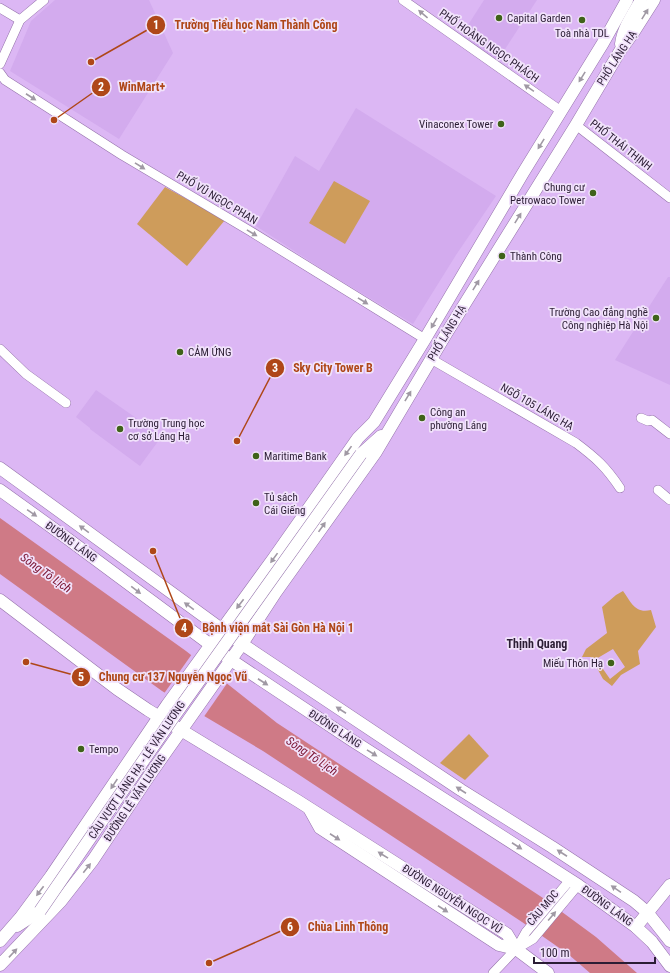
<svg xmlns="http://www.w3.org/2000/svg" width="670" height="973" font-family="'Roboto Condensed',sans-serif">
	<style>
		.built { fill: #d3abee }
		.green { fill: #ce9c5b; fill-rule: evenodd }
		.water { fill: #cf7a86 }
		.pier { fill: #dcb7f4 }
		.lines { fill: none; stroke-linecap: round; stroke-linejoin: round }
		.minor-casing { stroke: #9573ab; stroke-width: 10 }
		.major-casing { stroke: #9573ab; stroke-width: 13 }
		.minor { stroke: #fff; stroke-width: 9 }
		.major { stroke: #fff; stroke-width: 12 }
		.major-bridge-casing { stroke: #9573ab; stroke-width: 13; stroke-linecap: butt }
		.major-bridge { stroke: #fff; stroke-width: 12 }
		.oneway { fill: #a099a4 }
		.poi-dot { fill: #3f6219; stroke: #f1e2fb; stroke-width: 1.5 }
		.labels { text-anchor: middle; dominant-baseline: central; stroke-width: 3.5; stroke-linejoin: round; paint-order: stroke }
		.poi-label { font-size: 11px; fill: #2b1d34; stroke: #f1e2fb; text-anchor: start }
		.street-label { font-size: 11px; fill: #2b1d34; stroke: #f1e2fb }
		.water-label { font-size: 12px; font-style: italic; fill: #78102e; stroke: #f1e2fb }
		.neighbourhood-label { font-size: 12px; font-weight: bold; fill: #2b1d34; stroke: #f1e2fb }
		.leader { fill: none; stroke: #af4718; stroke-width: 1.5 }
		.callout-dot { fill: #af4718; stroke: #f1e2fb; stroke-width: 1.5 }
		.mark-label { font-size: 12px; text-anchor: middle; font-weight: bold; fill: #fff }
		.callout-label { font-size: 12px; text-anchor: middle; font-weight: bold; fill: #af4718; stroke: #f1e2fb; stroke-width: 3.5; stroke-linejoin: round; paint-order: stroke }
	</style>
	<rect width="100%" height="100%" fill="#dcb7f4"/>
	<g class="built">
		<path d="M55,0H149L173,53L119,139L10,71L31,21Z"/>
		<path d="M484,0H537L498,60L461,36Z"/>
		<path d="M356,108L496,196L456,255L413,324L328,273L256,226L295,156L319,171Z"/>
		<path d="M668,277H670V385L615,360Z"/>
		<path d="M96,390L162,436L140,466L90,429V428L76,417Z"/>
	</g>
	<g class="green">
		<path d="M334,181L370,201L345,244L309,223Z"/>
		<path d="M165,187L225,220L187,266L137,224Z"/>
		<path d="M623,591C631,602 635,614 651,610L656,627L638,651L640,664L621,675L612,686L603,679L591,657H582L586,649L607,633L602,607L616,595ZM613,649L625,667L610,679L596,659Z"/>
		<path d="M469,734L489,756L465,780L440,763Z"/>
	</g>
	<path class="water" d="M0,518L186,651L277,723L543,898L596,937L637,973H590L568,954L522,922L263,751L162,691L0,574Z"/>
	<path class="pier" d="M192,654L228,682L203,718L163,695Z"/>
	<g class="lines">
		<g class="minor-casing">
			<g id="minor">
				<path d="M403,0L561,111"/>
				<path d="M0,8L20,20"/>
				<path d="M0,64L20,20L44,0"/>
				<path d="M0,73L5,80L122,155L250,231L425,339"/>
				<path d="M576,125L670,198"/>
				<path d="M0,349L26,374L66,403"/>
				<path d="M431,359L576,443C596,458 606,467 620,488"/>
				<path d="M641,418L648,421L652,420L670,434"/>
				<path d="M658,490L670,500"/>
				<path d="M517,948L526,932L570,880"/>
				<path d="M493,973L516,949L533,939L578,885"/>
			</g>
		</g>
		<g class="major-casing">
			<g id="major">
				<path d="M621,44C623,28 633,14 641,0"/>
				<path d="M361,454L381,436"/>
				<path d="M0,468L242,644L461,790L552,847L634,901L647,912L670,941"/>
				<path d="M0,490L68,539L231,660L350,739L578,885L636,927L652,942L670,966"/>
				<path d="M0,600L117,689L148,710L298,801L507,934L516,949"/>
				<path d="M310,810L320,828L499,945L516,949L548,973"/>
				<path d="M17,926L40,911"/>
				<path d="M636,927L670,885"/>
				<path d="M0,941L20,918L51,876L167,705L273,559L358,438L374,422L425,339L523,173L603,43L627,0"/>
				<path d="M0,965L61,901L93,860L149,776L242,644L276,592L376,452L446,334L576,125L620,51L633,33L654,0"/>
			</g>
		</g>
		<use href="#minor" class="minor"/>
		<use href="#major" class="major"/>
		<g class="major-bridge-casing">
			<path id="major-bridge" d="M40,911L172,719L361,454"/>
		</g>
		<use href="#major-bridge" class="major-bridge"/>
	</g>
	<defs><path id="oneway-solid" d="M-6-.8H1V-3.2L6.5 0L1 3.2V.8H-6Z"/></defs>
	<g class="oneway">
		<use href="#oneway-solid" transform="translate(423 14) rotate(-140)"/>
		<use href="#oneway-solid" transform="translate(645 14) rotate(-58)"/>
		<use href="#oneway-solid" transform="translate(582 77) rotate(122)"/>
		<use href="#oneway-solid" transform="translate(529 88) rotate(-145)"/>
		<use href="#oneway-solid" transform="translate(31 97) rotate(33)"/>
		<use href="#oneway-solid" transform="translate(541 144) rotate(122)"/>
		<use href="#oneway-solid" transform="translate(140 166) rotate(32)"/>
		<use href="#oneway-solid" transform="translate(518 218) rotate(-58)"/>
		<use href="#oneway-solid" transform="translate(252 233) rotate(31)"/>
		<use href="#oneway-solid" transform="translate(476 285) rotate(-58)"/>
		<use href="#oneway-solid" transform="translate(363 301) rotate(32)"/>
		<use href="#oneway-solid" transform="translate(434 323) rotate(120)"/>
		<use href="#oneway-solid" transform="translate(408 396) rotate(-59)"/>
		<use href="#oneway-solid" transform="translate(348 451) rotate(126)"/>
		<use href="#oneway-solid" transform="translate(32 513) rotate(35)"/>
		<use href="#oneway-solid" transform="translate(322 527) rotate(-55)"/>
		<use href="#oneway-solid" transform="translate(84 529) rotate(-144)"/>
		<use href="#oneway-solid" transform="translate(274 558) rotate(126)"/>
		<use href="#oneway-solid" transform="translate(136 590) rotate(37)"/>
		<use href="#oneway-solid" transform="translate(240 604) rotate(127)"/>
		<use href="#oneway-solid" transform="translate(189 606) rotate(-144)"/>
		<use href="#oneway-solid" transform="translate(263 682) rotate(33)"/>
		<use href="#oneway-solid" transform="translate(341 710) rotate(-147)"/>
		<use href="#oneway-solid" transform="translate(372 753) rotate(32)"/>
		<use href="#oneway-solid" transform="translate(114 784) rotate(124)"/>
		<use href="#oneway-solid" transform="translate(461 790) rotate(-147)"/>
		<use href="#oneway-solid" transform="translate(335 837) rotate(33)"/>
		<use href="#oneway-solid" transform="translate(517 846) rotate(33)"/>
		<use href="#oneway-solid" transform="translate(562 853) rotate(-147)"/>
		<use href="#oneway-solid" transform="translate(383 855) rotate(-148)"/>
		<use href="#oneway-solid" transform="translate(87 868) rotate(-52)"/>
		<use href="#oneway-solid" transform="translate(616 889) rotate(-146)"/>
		<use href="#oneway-solid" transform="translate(40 891) rotate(127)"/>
		<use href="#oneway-solid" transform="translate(443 909) rotate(33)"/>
		<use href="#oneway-solid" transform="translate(552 916) rotate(-50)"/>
		<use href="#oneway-solid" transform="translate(13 953) rotate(-47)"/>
	</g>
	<g class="poi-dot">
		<circle cx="499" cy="18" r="4"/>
		<circle cx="582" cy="20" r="4"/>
		<circle cx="501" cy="124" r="4"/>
		<circle cx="593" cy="193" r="4"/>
		<circle cx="502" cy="256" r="4"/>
		<circle cx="656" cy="318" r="4"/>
		<circle cx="180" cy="352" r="4"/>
		<circle cx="422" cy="418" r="4"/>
		<circle cx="120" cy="429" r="4"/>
		<circle cx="256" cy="456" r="4"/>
		<circle cx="256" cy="503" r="4"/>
		<circle cx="611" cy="663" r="4"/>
		<circle cx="81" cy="749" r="4"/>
	</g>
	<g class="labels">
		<g class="poi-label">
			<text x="507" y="18">Capital Garden</text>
			<text x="582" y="33" text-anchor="middle">Toà nhà TDL</text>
			<text x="493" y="124" text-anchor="end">Vinaconex Tower</text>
			<text x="585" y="187" text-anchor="end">Chung cư<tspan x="585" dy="13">Petrowaco Tower</tspan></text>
			<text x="510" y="256">Thành Công</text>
			<text x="648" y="312" text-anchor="end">Trường Cao đẳng nghề<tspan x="648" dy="13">Công nghiệp Hà Nội</tspan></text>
			<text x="188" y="352">CẢM ỨNG</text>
			<text x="430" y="412">Công an<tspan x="430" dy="13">phường Láng</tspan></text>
			<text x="128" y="423">Trường Trung học<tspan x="128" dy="13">cơ sở Láng Hạ</tspan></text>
			<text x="264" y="456">Maritime Bank</text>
			<text x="264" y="497">Tủ sách<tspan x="264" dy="13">Cái Giếng</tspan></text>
			<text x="603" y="663" text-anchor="end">Miếu Thôn Hạ</text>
			<text x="89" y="749">Tempo</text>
		</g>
		<g class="street-label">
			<text transform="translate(489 46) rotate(35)">PHỐ HOÀNG NGỌC PHÁCH</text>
			<text transform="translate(617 58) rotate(-57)">PHỐ LÁNG HẠ</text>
			<text transform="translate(621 145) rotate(38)">PHỐ THÁI THỊNH</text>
			<text transform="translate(217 198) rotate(31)">PHỐ VŨ NGỌC PHAN</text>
			<text transform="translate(447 333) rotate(-59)">PHỐ LÁNG HẠ</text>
			<text transform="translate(537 407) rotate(30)">NGÕ 105 LÁNG HẠ</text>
			<text transform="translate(71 542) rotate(36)">ĐƯỜNG LÁNG</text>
			<text transform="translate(335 729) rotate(33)">ĐƯỜNG LÁNG</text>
			<text transform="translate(137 770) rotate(-56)">CẦU VƯỢT LÁNG HẠ - LÊ VĂN LƯƠNG</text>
			<text transform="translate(135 798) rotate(-56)">ĐƯỜNG LÊ VĂN LƯƠNG</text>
			<text transform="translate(452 899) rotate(33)">ĐƯỜNG NGUYỄN NGỌC VŨ</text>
			<text transform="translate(607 906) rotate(36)">ĐƯỜNG LÁNG</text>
			<text transform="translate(543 908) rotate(-50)">CẦU MỌC</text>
		</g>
		<g class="water-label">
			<text transform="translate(46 573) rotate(35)">Sông Tô Lịch</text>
			<text transform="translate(312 756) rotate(34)">Sông Tô Lịch</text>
		</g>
		<g class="neighbourhood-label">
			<text x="537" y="644">Thịnh Quang</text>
		</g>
	</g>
	<path class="leader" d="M91 62L156 25M54 120L101 87M237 441L275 368M153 551L184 628M26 662L81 677M209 963L290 927"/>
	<g class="callout-dot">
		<circle cx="91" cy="62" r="4"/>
		<circle cx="54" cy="120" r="4"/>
		<circle cx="237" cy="441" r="4"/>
		<circle cx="153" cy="551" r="4"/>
		<circle cx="26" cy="662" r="4"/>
		<circle cx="209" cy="963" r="4"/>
		<circle cx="156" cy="25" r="10"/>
		<circle cx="101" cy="87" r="10"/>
		<circle cx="275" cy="368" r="10"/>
		<circle cx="184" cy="628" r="10"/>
		<circle cx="81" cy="677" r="10"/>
		<circle cx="290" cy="927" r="10"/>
	</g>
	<g class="mark-label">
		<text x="156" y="29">1</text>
		<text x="101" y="91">2</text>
		<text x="275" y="372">3</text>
		<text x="184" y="632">4</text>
		<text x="81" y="681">5</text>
		<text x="290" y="931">6</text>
	</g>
	<g class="callout-label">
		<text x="256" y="29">Trường Tiểu học Nam Thành Công</text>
		<text x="142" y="91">WinMart+</text>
		<text x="333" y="372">Sky City Tower B</text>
		<text x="278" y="632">Bệnh viện mắt Sài Gòn Hà Nội 1</text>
		<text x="173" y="681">Chung cư 137 Nguyễn Ngọc Vũ</text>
		<text x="348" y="931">Chùa Linh Thông</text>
	</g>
	<path d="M534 957v6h121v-6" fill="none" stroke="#2b1d34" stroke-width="2"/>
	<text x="540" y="957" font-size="12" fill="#2b1d34" stroke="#f1e2fb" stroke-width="3" paint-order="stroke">100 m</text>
</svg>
